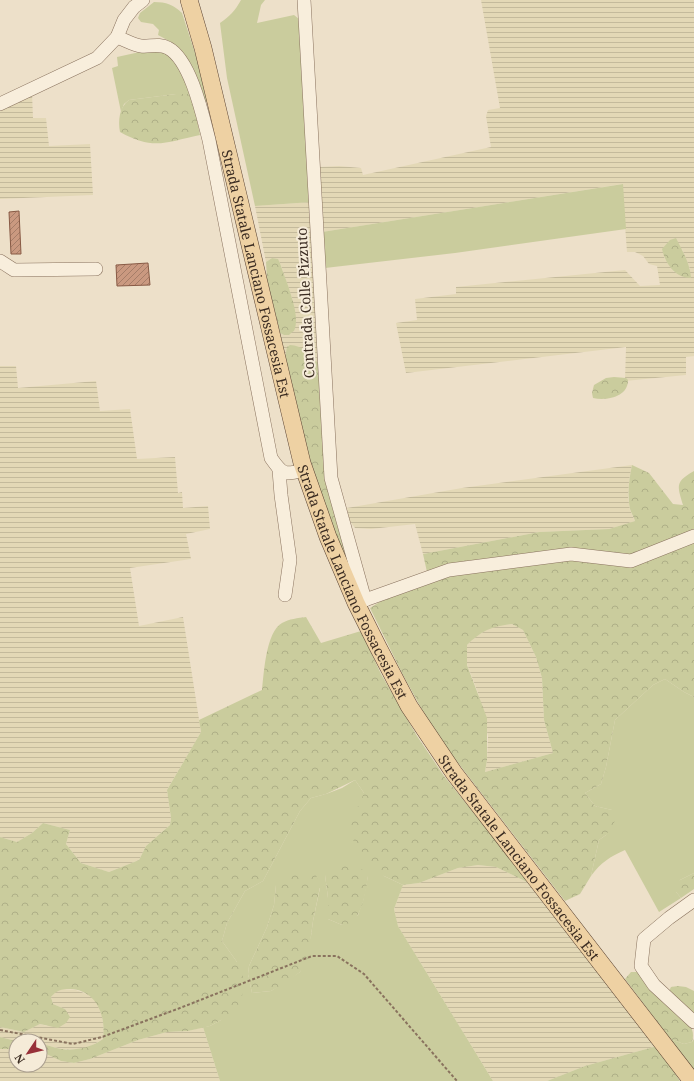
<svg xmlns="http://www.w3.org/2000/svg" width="694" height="1081" font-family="'Noto Serif',serif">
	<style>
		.farmland { fill: url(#farmland-rules); fill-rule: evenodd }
		.grass { fill: #cacc9d; fill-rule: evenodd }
		.forest { fill: url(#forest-crowns); fill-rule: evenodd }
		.building { fill: url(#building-hatch); stroke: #885a45 }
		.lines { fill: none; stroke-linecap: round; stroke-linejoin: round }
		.minor-casing { stroke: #89725e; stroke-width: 14 }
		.major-casing { stroke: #584132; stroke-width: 18 }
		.path { stroke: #89725e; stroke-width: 2; stroke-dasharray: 3 2; stroke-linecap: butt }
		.minor { stroke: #f8eedc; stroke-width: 13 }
		.major { stroke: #eed1a3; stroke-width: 17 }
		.labels { text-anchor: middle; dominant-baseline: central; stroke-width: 4; stroke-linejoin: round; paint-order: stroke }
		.street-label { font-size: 14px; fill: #3a2b21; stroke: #f5ebd8 }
	</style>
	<defs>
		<pattern id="farmland-rules" width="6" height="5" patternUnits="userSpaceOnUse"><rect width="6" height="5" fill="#e3d8b6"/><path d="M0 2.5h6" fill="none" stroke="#c4ba9c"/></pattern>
		<pattern id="forest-crowns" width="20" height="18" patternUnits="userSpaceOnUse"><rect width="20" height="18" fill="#cacc9d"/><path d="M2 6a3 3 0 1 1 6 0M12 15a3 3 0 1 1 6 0" fill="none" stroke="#aeaf87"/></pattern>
		<pattern id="building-hatch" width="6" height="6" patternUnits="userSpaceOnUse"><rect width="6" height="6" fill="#ca9980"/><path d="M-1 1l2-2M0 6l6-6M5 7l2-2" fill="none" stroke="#a57d68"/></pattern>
	</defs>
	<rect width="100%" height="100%" fill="#ede0c9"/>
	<g class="farmland">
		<path d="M481,0H694V356L686,357V375L625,381L626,347L406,373L396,323L417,320L415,299L456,294V287L625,270L640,286L660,285L657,266L649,264L643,256L635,252H627L622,184L322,232L319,167L339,166L361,168L363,175L491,147L486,116L488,110L500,108ZM682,249L690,269L674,272L664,257Z"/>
		<path d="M32,93L33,118H46L49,146L90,144L93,195L0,199V109Z"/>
		<path d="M312,202L318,363L303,349L285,358L280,333L284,335L294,308L292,298L280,263L278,260L272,258L266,262L255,206Z"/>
		<path d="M0,366H16L18,388L96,381L100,411L130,409L137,459L175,457L178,493L182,492L183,508L208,506L210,529L186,534L191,559L130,568L139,626L183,617L201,732L167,790L171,818L170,825L146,846L139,860L109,872L81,863L66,844L70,830L43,823L32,833L17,842L0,837Z"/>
		<path d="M632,465L629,481L628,497L630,510L635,521L609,529L539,532L423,554L415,524L371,529L355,528L349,520L347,508L462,488Z"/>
		<path d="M512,624L523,630L536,657L542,678L544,720L553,753L485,772L487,760L488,736L478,693L467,664V645L474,638L489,628L499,625Z"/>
		<path d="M478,865L496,867L531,884L657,1046L585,1066L547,1081H493L398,926L394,909L403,885L419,883L458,868Z"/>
		<path d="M63,989L76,990L92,996L97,1003L102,1016L104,1030L103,1039L89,1047L80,1049H63L40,1044V1041H16L0,1037V1027L24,1032L40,1024L47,1026L65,1009L53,1004L51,997L56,991Z"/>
		<path d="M203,1027L220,1081H0V1049H16V1065H40V1051L61,1061L74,1063L90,1059L138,1040L167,1032L188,1031Z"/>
	</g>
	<g class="grass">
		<path d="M241,0H265L261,5L257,23L294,15L299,19L312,202L255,206L227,78L220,23C230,16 235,11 241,0Z"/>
		<path d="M154,2C166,2 174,5 182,13L212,105L205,101L180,50L169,41L158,35L159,30L153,24L141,22L138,18L140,13Z"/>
		<path d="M158,48L173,58L192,94H176L129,100L124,104L121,112L112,68L118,66L117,57Z"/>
		<path d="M623,184L626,229L455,253L325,268L322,232Z"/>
		<path d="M665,679L684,692L694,697V873L680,880L676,892L681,898L659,912L625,850C610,857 601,862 591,876L599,840L606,835L612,810L595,806L585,793L601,784L606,767L615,720L653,685Z"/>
		<path d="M355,780L364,793L384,876L403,885L394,909L398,926L493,1081H220L203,1027L210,1026L221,1020L237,962L222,941L227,923L245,891L263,881L300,811L311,798L326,794L342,788ZM325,875L368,876L363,901L358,915L342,925L328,919V898ZM276,885L320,888L313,921L311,936L300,972L271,991L252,993L248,974L249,966L267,927L274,905Z"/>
		<path d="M670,1039L684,1044L692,1042L694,1039V1071Z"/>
	</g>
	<g class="forest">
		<path d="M176,94H192L200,135C166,142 154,151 120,132C118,121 119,107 129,100Z"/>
		<path d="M676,238C683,252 690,263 691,278C675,278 665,263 662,249L670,240Z"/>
		<path d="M272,258L278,259L280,263C285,279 302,316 294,331C293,331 289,335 289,335H284L280,333L267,280L266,262Z"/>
		<path d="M290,345C302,345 311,355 318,363L348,559H343L319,499L285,358L287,347Z"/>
		<path d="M614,377L626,378L628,380C628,397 607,401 593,398L592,393L594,385L606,378Z"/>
		<path d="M632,465L649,473L673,504L683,505C677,485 675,482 694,471V697L684,692L665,679L653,685L615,720L606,767L601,784L585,793L595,806L612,810L617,818L606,835L599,840L591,876L580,894L565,901L455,759L425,715L403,675L370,608L427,572L423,554L539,532L609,529L635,521C634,517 631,513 630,509C627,494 629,479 632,465ZM512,624L523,630L536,657L542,678L544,720L553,753L485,772L487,760V718L467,665V645C481,631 492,626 512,624Z"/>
		<path d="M306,617L321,643L361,631L381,674L417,736L444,776L531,884L496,867L478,865L458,868L419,883L403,885L384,876L373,864L355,844L348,828L364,793L355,780L326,794L311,798L300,811L263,881L245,891L227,923L222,941L237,962L243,977L242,999L235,1010L221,1020L210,1026L188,1031L167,1032L138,1040L90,1059L74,1063L61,1061L40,1051V1044C48,1045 55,1048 62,1049C76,1051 92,1047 103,1039C106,1016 97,990 70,989C61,989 57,990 51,997L53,1004L65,1009L70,1017L66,1023L58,1028L40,1024L24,1032L0,1027V837L17,842L32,833L43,823L70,830L66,844L81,863L109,872L139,860L146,846L170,825L171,818L167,790L201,732L199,720L262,690C264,672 266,632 282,623C289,619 298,618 306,617Z"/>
		<path d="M348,865L359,866L368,876C366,889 363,915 351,922C349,924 345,924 342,925L328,919V898L325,875C332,867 339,866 348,865Z"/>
		<path d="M304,872L316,875L320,887L313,921L308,958L300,972L287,982L271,991L252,993L248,974L249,966L267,927L274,905L276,885L293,874Z"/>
		<path d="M694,873V889L681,898L676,892V883L680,880Z"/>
		<path d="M631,972H637L689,1024C693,1030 694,1035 692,1042L684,1044L670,1039L625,979Z"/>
		<path d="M678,986L686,987L694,991V1017L669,991L671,987Z"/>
		<path d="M0,1037L16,1041V1049H0Z"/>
		<path d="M657,1046L680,1081H547L585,1066Z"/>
	</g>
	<g class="building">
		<path d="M19,211L21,254H11L9,212Z"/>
		<path d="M148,263L150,285L117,286L116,265Z"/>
	</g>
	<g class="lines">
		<g class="minor-casing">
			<g id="minor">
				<path d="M304,0L331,478L365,600L356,603"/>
				<path d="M117,37C125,40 133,45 141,46C150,47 159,43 168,48C191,60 203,117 209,140L271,458C283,475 284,475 304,470"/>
				<path d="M0,104L97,58L117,37L124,20L134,7L143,0"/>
				<path d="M0,261L14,270L96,269"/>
				<path d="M279,470L281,495L290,560L285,595"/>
				<path d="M365,600L449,570L571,554L631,561L694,536"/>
				<path d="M694,900L669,918L644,939L641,966L654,985L694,1022"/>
			</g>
		</g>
		<g class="major-casing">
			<g id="major">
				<path id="s1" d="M189,0L203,48L302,463L328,537L356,603L378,647L409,706L454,773L692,1081"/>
			</g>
		</g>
		<path class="path" d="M0,1030L73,1044L102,1037L180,1008L312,956H337L364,974L457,1081"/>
		<use href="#minor" class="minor"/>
		<use href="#major" class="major"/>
	</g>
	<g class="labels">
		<g class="street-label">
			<text stroke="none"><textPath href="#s1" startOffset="282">Strada Statale Lanciano Fossacesia Est</textPath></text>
			<text transform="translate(305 303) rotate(-93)">Contrada Colle Pizzuto</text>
			<text stroke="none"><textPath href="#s1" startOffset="606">Strada Statale Lanciano Fossacesia Est</textPath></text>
			<text stroke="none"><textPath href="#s1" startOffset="930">Strada Statale Lanciano Fossacesia Est</textPath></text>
		</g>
	</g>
	<g transform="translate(28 1053) rotate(235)"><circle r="19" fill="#f5ebd8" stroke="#aa9e8f"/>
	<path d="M0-3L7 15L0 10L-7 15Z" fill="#973038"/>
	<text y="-6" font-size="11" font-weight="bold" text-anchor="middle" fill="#3a2b21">N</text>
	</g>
</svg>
